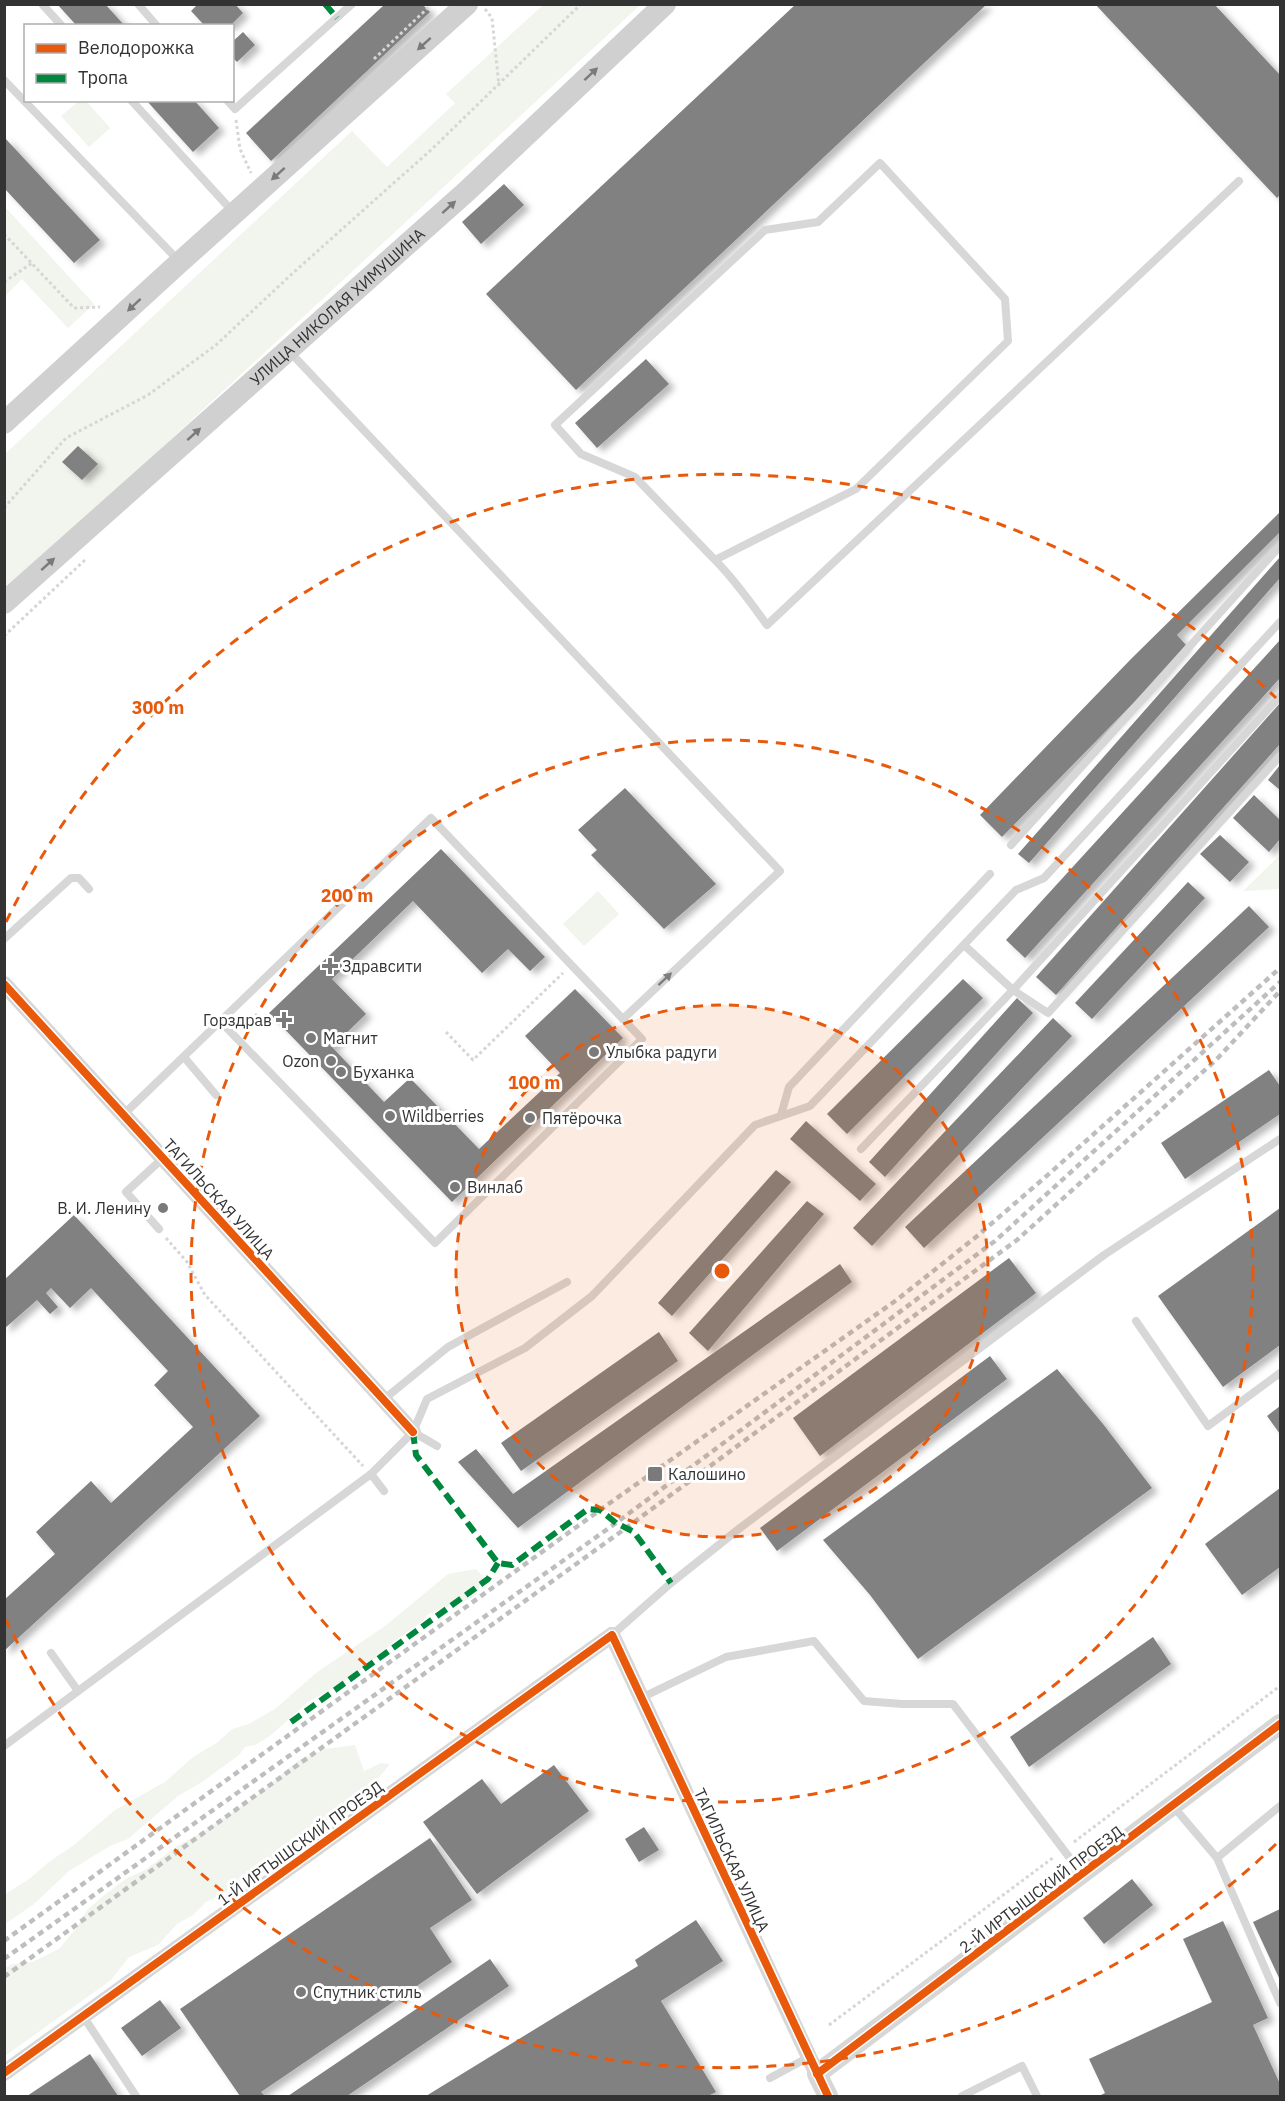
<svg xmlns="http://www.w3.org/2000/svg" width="1285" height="2101" font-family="'IBM Plex Sans',sans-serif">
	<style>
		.green { fill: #f1f5ed }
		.building { fill: #818181; filter: url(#shadow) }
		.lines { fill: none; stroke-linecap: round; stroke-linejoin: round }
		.path { stroke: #d6d6d6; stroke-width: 3; stroke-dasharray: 3 3; stroke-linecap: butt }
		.service { stroke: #d7d7d7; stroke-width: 8 }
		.minor { stroke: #d7d7d7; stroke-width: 16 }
		.tertiary { stroke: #d7d7d7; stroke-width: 20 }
		.secondary { stroke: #d0d0d0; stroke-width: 22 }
		.rail { stroke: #bebebe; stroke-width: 4.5; stroke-dasharray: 6 4.5; stroke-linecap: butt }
		.quiet { stroke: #00873e; stroke-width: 6; stroke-dasharray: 12 6; stroke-linecap: butt }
		.cycleway-casing { stroke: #fff; stroke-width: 11 }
		.cycleway { stroke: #e8590c; stroke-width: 8 }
		.oneway { fill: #7a7a7a }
		.oneway2 { fill: #7d7d7d }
		.ring { fill: none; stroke: #e8590c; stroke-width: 3; stroke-dasharray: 10 8 }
		.poi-dot { fill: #7a7a7a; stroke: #fff; stroke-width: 2 }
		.labels { text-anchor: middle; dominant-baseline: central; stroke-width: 6; stroke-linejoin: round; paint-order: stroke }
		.street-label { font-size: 16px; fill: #333; stroke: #fff }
		.poi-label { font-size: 16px; fill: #333; stroke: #fff; text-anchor: start }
		.centre { fill: #e8590c; stroke: #fff; stroke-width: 3 }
		.ring-label { font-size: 18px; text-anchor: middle; font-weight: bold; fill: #e8590c; stroke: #fff; stroke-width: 6; stroke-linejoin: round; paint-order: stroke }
	</style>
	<defs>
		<filter id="shadow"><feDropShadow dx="6" dy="4" stdDeviation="3" flood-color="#0004"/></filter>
	</defs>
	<rect width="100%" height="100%" fill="#fff"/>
	<g class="green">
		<path d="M543,5H640L5,593V454L352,131L387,167L455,103L446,94Z"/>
		<path d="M79,101H86L110,128L89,147L61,116Z"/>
		<path d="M5,207L94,304L68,328L22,279L5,296Z"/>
		<path d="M1280,855V889L1243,891Z"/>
		<path d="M598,891L619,914L584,946L563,924Z"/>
		<path d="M476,1569L483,1576L477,1593L470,1599L428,1614L423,1621L392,1643L368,1665L344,1682L308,1702L270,1736L255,1745L245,1747L239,1755L202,1782L178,1796L128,1839L110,1846L69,1871L34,1904L5,1924V1894L28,1880L50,1861L74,1845L115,1810L165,1782L193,1757L218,1742L232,1729L249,1724L275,1709L316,1673L385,1626L448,1574Z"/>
		<path d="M355,1745L364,1771L381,1763L390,1764L362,1798L318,1833L282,1865L237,1882L223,1894L206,1902L193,1915L177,1924L158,1945L129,1957L111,1980L5,2056V1968L12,1964L32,1962L59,1949L78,1926L87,1910L103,1896L127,1878L145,1870L177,1846L203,1832L256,1796L299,1760L326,1749Z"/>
	</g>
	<g class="building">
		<path d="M57,4H105L125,26H77Z"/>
		<path d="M198,4H235L243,13L230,26H205L191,11Z"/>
		<path d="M796,4H987L576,390L486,294Z"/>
		<path d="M1095,4H1214L1280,75V195L1277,198Z"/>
		<path d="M384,5H423L430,12L271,161L246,133Z"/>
		<path d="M243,32L255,45L237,62L232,57V42Z"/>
		<path d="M146,100H194L219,128L193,152Z"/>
		<path d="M4,137L100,240L74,263L4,188Z"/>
		<path d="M504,184L524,205L481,244L462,222Z"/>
		<path d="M646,359L669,384L597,448L575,423Z"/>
		<path d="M78,446L98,464L82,480L62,462Z"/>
		<path d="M1280,512V532L1177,635L1186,645L1154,682L1002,837L980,815L1131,659Z"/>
		<path d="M1280,557V578L1029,863L1018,854Z"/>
		<path d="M1280,640V678L1025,958L1006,940Z"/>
		<path d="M1280,703V744L1056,995L1036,977Z"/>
		<path d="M1280,765V790L1268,780Z"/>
		<path d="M625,788L716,884L664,929L591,855L597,850L578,830Z"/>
		<path d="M1254,795L1280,820V839L1269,852L1233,818Z"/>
		<path d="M1220,835L1249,862L1230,882L1200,854Z"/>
		<path d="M441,849L545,957L530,971L508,949L482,973L413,901L332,979L366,1014L332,1047L384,1102L410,1078L479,1149L560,1073L525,1036L575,989L623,1038L452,1202L269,1013Z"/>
		<path d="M1188,882L1205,898L1092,1019L1075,1003Z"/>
		<path d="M1249,906L1269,927L924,1248L905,1227Z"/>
		<path d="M963,979L983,998L847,1134L827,1114Z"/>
		<path d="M1017,998L1033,1013L885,1177L869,1162Z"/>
		<path d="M1053,1018L1072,1036L872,1246L853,1228Z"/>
		<path d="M1269,1070L1280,1086V1114L1185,1179L1161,1143Z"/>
		<path d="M806,1121L876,1184L860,1201L790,1139Z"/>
		<path d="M776,1170L791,1182L672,1316L658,1303Z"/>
		<path d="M807,1201L824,1214L708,1351L689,1333Z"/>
		<path d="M1280,1208V1345L1223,1387L1158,1296Z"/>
		<path d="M74,1215L260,1416L4,1651V1600L55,1554L36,1532L91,1481L111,1503L193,1427L154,1385L168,1371L91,1288L70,1308L51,1288L46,1293L58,1307L50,1314L37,1300L4,1329V1280Z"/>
		<path d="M1009,1258L1036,1293L820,1456L793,1418Z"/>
		<path d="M840,1264L852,1282L518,1528L458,1462L476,1449L513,1494Z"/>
		<path d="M659,1332L678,1361L521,1471L501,1443Z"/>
		<path d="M990,1356L1007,1379L777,1551L760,1528Z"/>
		<path d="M1057,1369L1103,1424L1152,1488L918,1659L870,1595L823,1540Z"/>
		<path d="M1280,1406V1434L1267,1416Z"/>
		<path d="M1280,1488V1567L1242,1595L1205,1544Z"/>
		<path d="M1153,1637L1171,1664L1029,1767L1010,1737Z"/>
		<path d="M554,1765L589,1811L477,1894L423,1822L482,1779L501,1804Z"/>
		<path d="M644,1827L659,1850L639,1862L625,1839Z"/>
		<path d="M430,1838L472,1900L430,1928L452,1962L261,2092L265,2096H240L180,2009Z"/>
		<path d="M1132,1879L1153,1905L1104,1944L1083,1918Z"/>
		<path d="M1280,1909V1980L1253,1922Z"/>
		<path d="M696,1920L723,1961L661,2001L716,2092L708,2096H426L638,1966L635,1960Z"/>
		<path d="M1223,1921L1268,2018L1253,2025L1280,2084V2096H1099L1105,2093L1089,2059L1212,2002L1183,1939Z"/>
		<path d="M490,1959L509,1986L347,2096H288Z"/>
		<path d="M160,2000L181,2028L142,2056L121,2028Z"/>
		<path d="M90,2054L118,2096H27Z"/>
	</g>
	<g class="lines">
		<g class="path">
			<path d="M485,9L492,18L499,86"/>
			<path d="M374,59L432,4"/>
			<path d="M236,120L240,149L251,173"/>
			<path d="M4,234L74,308L100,307"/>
			<path d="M4,282L32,263"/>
			<path d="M4,508L66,438L148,395L216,345L294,272L432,149L581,4"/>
			<path d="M4,636L86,559"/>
			<path d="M446,1032L473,1060L563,973"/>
			<path d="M166,1238L187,1262L205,1295L363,1466"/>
			<path d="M1074,1842L1280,1686"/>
			<path d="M829,2025L1054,1857"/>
		</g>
		<g class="service">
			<path d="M42,4L62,26"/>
			<path d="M138,4L157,26"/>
			<path d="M4,80L179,261"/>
			<path d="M131,100L234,213"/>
			<path d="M227,100L235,109L352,4"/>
			<path d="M288,350L780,871L623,1019"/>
			<path d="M715,560L856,489L1008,341L1005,299L880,163L818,222L765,230L555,425L581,454L635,477L715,560C735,580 751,603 767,625L1239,181"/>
			<path d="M1011,845L1280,546"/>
			<path d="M4,939L71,878H79L89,889"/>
			<path d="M964,945L1013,990L1048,1013L1280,756"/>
			<path d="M184,1057L216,1095"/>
			<path d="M123,1115L431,818L642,1039L435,1243L221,1022"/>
			<path d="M781,1115L789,1087L990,874"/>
			<path d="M861,1149L1013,990L1280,696"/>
			<path d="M159,1229L126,1192L163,1158"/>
			<path d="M1136,1321L1208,1426L1280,1373"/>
			<path d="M383,1400L448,1347L567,1282"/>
			<path d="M413,1432L437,1446"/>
			<path d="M371,1474L384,1491"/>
			<path d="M611,1631L612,1635L671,1583L740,1528L1104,1255L1280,1139"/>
			<path d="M51,1653L78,1691"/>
			<path d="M641,1698L726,1657L814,1641L864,1701L902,1704H953L1082,1874"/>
			<path d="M4,1746L371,1474L413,1432L427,1399L525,1348L592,1296L755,1125L810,1106L1016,890L1044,878L1280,622"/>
			<path d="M1173,1806L1217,1858"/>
			<path d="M1280,1806L1217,1858L1280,2003"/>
			<path d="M83,2016L136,2096"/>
			<path d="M770,2078L809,2057"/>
			<path d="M962,2096L1022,2066L1037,2096"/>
		</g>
		<g class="minor">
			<path d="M4,984L413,1432"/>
			<path d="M4,2073L612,1635L817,2074"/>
		</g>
		<path class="tertiary" d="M828,2096L817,2074L1280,1724"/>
		<g class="secondary">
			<path d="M4,423L180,262L467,4"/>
			<path id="s1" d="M4,603L467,191L665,4"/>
		</g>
		<g class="rail">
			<path d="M4,1941L600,1510L898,1299L976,1237L1050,1173L1280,968"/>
			<path d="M4,1959L616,1523L995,1241L1280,982"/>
			<path d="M4,1977L626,1528L1017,1240L1216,1060L1280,991"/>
		</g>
		<g class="quiet">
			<path d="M325,4L337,18"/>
			<path d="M413,1432L416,1455L498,1563L512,1565L588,1509L600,1510L616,1523L634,1532L671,1583"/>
			<path d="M291,1722L488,1579L498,1563"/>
		</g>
		<g class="cycleway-casing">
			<g id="cycleway">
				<path d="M4,984L413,1432"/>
				<path d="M4,2073L612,1635L828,2096"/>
				<path d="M817,2074L1280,1724"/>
			</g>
		</g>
		<use href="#cycleway" class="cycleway"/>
	</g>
	<defs><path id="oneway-solid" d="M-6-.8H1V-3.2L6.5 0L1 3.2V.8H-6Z" transform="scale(1.5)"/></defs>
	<g class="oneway">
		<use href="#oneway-solid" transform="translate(424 44) rotate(138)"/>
		<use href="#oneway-solid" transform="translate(591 74) rotate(-43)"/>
		<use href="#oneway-solid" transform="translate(278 174) rotate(138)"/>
		<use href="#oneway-solid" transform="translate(449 207) rotate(-42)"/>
		<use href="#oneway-solid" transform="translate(134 305) rotate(137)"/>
		<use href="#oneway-solid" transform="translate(194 434) rotate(-42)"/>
		<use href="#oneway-solid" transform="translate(48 564) rotate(-42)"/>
	</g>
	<use class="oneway2" href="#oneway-solid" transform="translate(665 979) rotate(-43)"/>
	<circle cx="722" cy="1271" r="266" fill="#e8590c" fill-opacity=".12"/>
	<g class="ring">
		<circle cx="722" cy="1271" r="266"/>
		<circle cx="722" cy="1271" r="531"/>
		<path d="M1276 1844A797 797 0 0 1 6 1620M6 922A797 797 0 0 1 1276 698"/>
	</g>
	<g class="poi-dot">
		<path d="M327 957h6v6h6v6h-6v6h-6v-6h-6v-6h6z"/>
		<path d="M281 1011h6v6h6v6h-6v6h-6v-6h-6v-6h6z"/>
		<circle cx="311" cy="1038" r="6"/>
		<circle cx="594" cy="1052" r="6"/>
		<circle cx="331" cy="1061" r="6"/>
		<circle cx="341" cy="1072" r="6"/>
		<circle cx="390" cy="1116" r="6"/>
		<circle cx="530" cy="1118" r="6"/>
		<circle cx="455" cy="1187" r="6"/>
		<circle cx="163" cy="1208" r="6"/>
		<rect x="647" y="1466" width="16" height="16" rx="3"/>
		<circle cx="301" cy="1992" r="6"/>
	</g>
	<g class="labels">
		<g class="street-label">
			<text stroke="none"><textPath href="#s1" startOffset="446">УЛИЦА НИКОЛАЯ ХИМУШИНА</textPath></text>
			<text transform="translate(219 1199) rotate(48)">ТАГИЛЬСКАЯ УЛИЦА</text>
			<text transform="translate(300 1843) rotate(-36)">1-Й ИРТЫШСКИЙ ПРОЕЗД</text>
			<text transform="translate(732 1860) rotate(65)">ТАГИЛЬСКАЯ УЛИЦА</text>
			<text transform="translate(1041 1889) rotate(-37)">2-Й ИРТЫШСКИЙ ПРОЕЗД</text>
		</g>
		<g class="poi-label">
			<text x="342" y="966">Здравсити</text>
			<text x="272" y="1020" text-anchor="end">Горздрав</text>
			<text x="323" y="1038">Магнит</text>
			<text x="606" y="1052">Улыбка радуги</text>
			<text x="319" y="1061" text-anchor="end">Ozon</text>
			<text x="353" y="1072">Буханка</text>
			<text x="402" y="1116">Wildberries</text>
			<text x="542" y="1118">Пятёрочка</text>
			<text x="467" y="1187">Винлаб</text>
			<text x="151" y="1208" text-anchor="end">В. И. Ленину</text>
			<text x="668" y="1474">Калошино</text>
			<text x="313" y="1992">Спутник стиль</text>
		</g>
	</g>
	<circle cx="722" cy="1271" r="9" class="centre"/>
	<g class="ring-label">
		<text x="158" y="714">300 m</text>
		<text x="347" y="902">200 m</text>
		<text x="534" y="1089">100 m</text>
	</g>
	<rect width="1285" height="2101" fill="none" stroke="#333333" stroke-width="12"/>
	<rect x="24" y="24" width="210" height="78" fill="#ffffff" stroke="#adadad" stroke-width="1.5"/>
	<rect x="36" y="44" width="30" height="9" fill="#e8590c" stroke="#adadad" stroke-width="1.5"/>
	<text x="78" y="54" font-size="18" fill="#333333">Велодорожка</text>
	<rect x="36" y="74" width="30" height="9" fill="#00873e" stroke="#adadad" stroke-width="1.5"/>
	<text x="78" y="84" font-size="18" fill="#333333">Тропа</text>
</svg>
